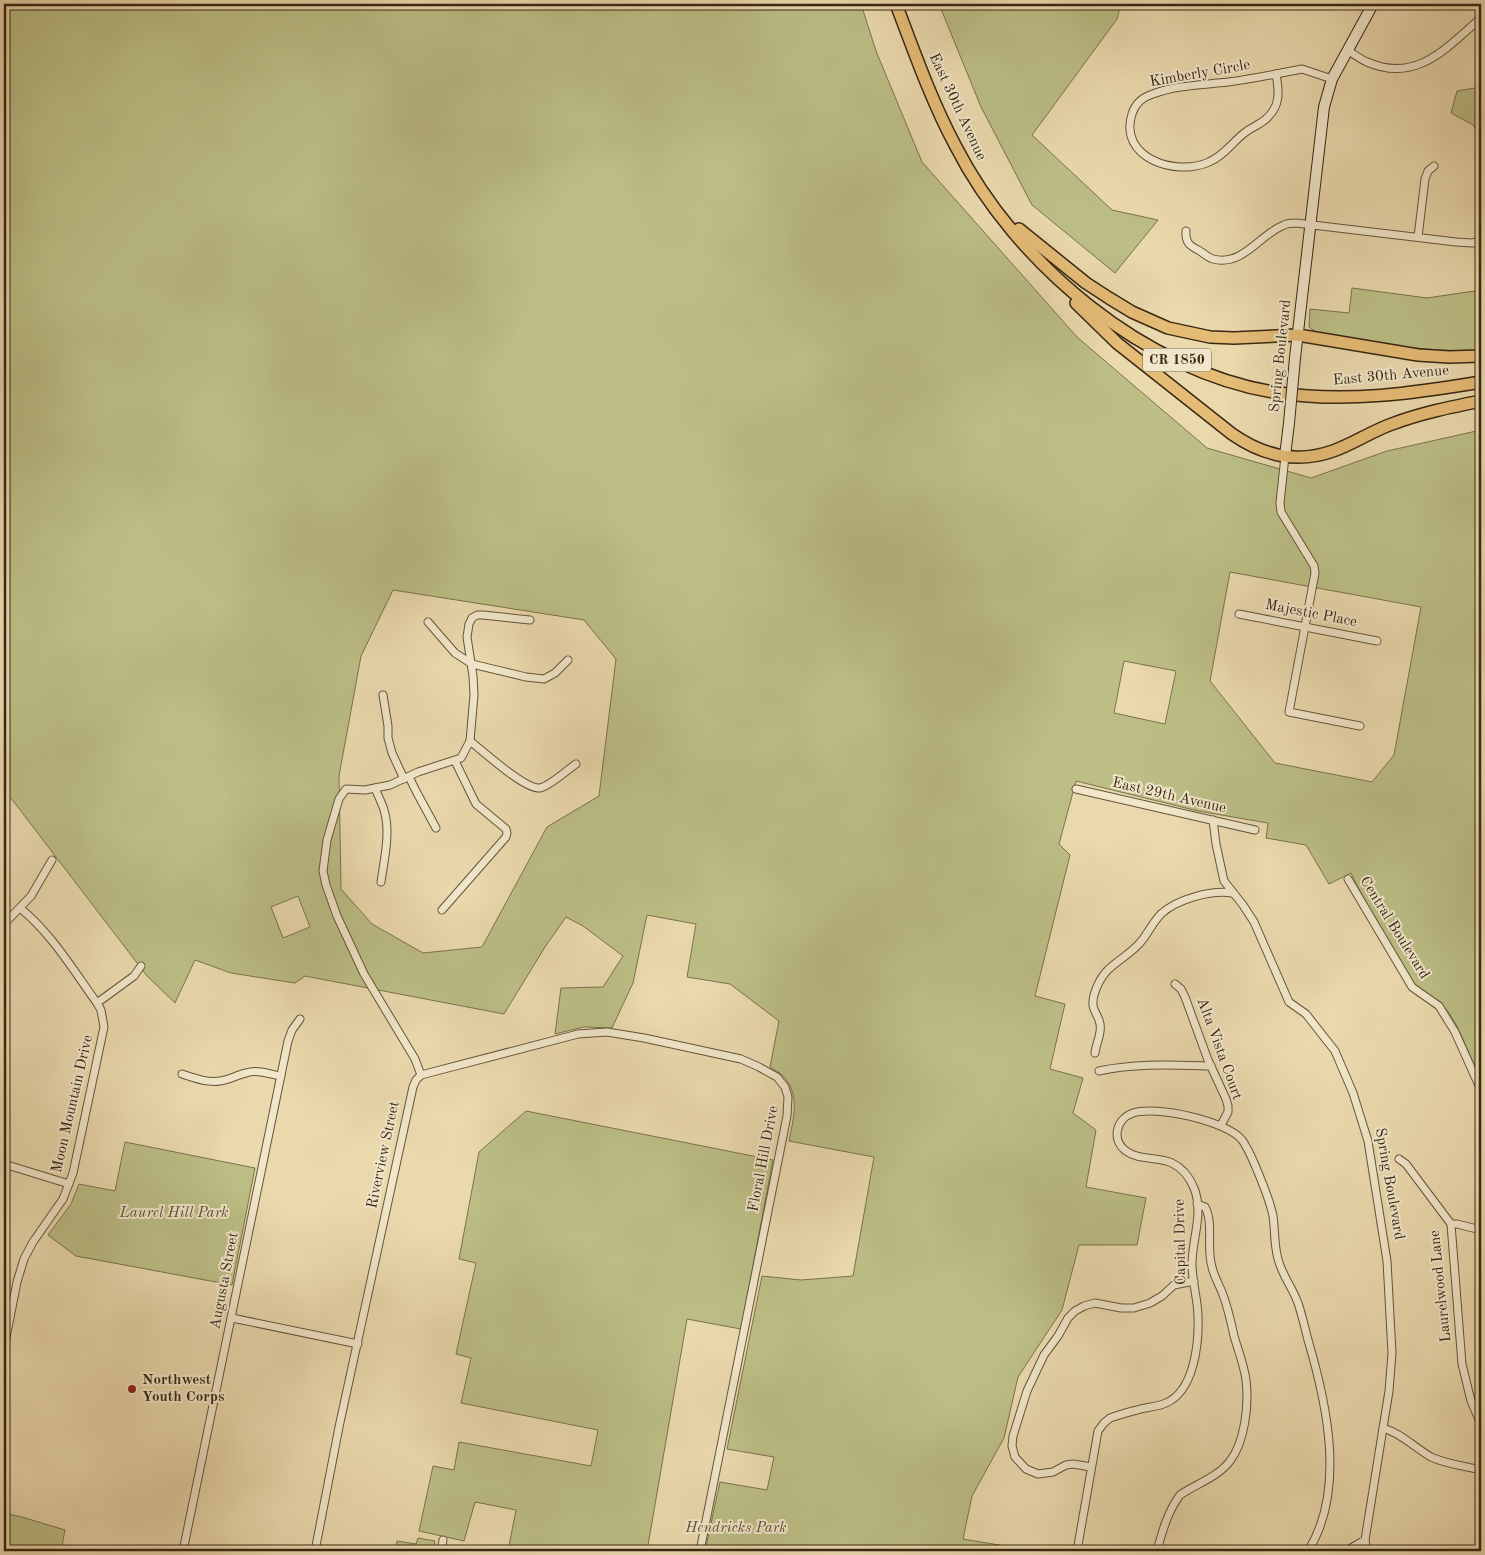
<svg xmlns="http://www.w3.org/2000/svg" width="1485" height="1555" font-family="'Old Standard TT',serif">
	<style>
		.green { fill: #bcbe86; stroke: #7a724d; fill-rule: evenodd }
		.lines { fill: none; stroke-linecap: round; stroke-linejoin: round }
		.street-casing { stroke: #65543a; stroke-width: 9 }
		.secondary-casing { stroke: #392714; stroke-width: 12 }
		.primary-casing { stroke: #392714; stroke-width: 14 }
		.street { stroke: #f1e6ca; stroke-width: 7 }
		.secondary { stroke: #f1e6ca; stroke-width: 10 }
		.primary { stroke: #e5bc76; stroke-width: 11 }
		.secondary-bridge-casing { stroke: #392714; stroke-width: 12; stroke-linecap: butt }
		.secondary-bridge { stroke: #f1e6ca; stroke-width: 10 }
		.poi-dot { fill: #8f2418; stroke: #f1e6ca; stroke-width: 2 }
		.labels { text-anchor: middle; dominant-baseline: central; stroke-width: 4; stroke-linejoin: round; paint-order: stroke }
		.shield { fill: #f1e6ca; stroke: #70604b; stroke-width: 1 }
		.shield-label { font-size: 14px; font-weight: bold; fill: #392714 }
		.street-label { font-size: 15px; fill: #392714; stroke: #f1e6ca }
		.park-label { font-size: 15px; font-style: italic; fill: #5a4d30; stroke: #f1e6ca }
		.poi-label { font-size: 15px; font-weight: bold; fill: #392714; stroke: #f1e6ca; text-anchor: start }
	</style>
	<rect width="100%" height="100%" fill="#ead9ad"/>
	<filter id="stains"><feTurbulence type="fractalNoise" baseFrequency=".004" numOctaves="4"/><feColorMatrix values="0 0 0 0 .2 0 0 0 0 .09 0 0 0 0 .02 0 0 0 .5 -.17"/></filter>
	<radialGradient id="worn" r=".72"><stop offset=".6" stop-color="#630" stop-opacity="0"/><stop offset="1" stop-color="#630" stop-opacity=".3"/></radialGradient>
	<g class="green">
		<path d="M4,4H861L876,51L922,162L1077,337L1207,448L1311,478L1387,451L1481,430V1080L1457,1026L1447,1010L1415,985L1363,897L1351,873L1329,884L1306,845L1266,838L1268,823L1198,811L1076,781L1059,844L1070,855L1035,996L1065,1004L1050,1069L1083,1078L1073,1113L1096,1130L1086,1187L1146,1198L1137,1245H1079L1062,1310L1018,1377L1004,1438L972,1496L963,1539L1035,1551H705L720,1482L767,1490L774,1457L727,1449L762,1276L801,1280L853,1276L874,1157L789,1141C793,1119 801,1095 783,1076C780,1072 774,1070 770,1067L779,1021L730,984L687,977L696,924L647,915L633,983L612,1028L584,1027L555,1034L561,988L603,987L623,956L583,926L566,917L545,947L504,1014L305,976L295,983L231,973L195,960L175,1003L147,976L4,789ZM1230,572L1421,607L1394,755L1372,782L1275,763L1210,681ZM393,590L584,620L616,659L599,796L547,827L482,947L423,953L372,924L341,889L339,776L361,656ZM1124,661L1176,671L1165,724L1114,713ZM298,896L310,927L283,938L271,907Z"/>
		<path d="M939,4H1121L1117,19L1032,135L1112,210L1158,220L1115,273L1032,205L981,107Z"/>
		<path d="M1481,83V138L1473,125L1451,113L1457,91L1475,88Z"/>
		<path d="M1352,288L1427,298L1481,290V350C1425,353 1372,342 1317,333L1309,327L1310,309L1349,313Z"/>
		<path d="M526,1111L773,1160L741,1329L687,1319L647,1551H508L516,1510L475,1502L464,1541L419,1531L433,1466L454,1470L459,1442L591,1466L598,1430L461,1403L471,1358L456,1354L476,1263L459,1259L479,1152Z"/>
		<path d="M125,1142L255,1168L232,1285L76,1256L48,1235L71,1204L79,1184L115,1191Z"/>
		<path d="M4,1513L22,1517L65,1530L61,1551H4Z"/>
		<path d="M418,1538L435,1541L433,1551H395L397,1541L416,1544Z"/>
	</g>
	<g class="lines">
		<g class="street-casing">
			<g id="street">
				<path d="M1347,50C1354,54 1360,59 1367,62C1417,84 1447,47 1481,18"/>
				<path d="M1276,74C1279,91 1281,106 1266,119C1260,124 1253,127 1247,131C1233,141 1224,156 1209,162C1176,177 1118,158 1132,114C1135,104 1143,97 1153,94C1176,85 1203,85 1228,82C1244,80 1260,77 1276,74Z"/>
				<path d="M1276,74L1302,69L1332,79"/>
				<path d="M1186,231C1185,243 1190,246 1200,251C1204,254 1209,258 1213,259C1243,267 1260,234 1284,225C1288,223 1292,223 1296,223L1456,242L1472,243L1481,241"/>
				<path d="M1418,237L1425,179L1428,171L1434,166"/>
				<path d="M1285,456L1280,503L1281,512L1314,566L1315,573L1289,712L1360,726"/>
				<path d="M1239,614L1377,641"/>
				<path d="M428,622L455,653L472,664L526,677L544,679L555,673L568,660"/>
				<path d="M383,695L388,726V738L392,753L404,779"/>
				<path d="M470,741C483,751 525,790 540,788C550,786 567,770 576,764"/>
				<path d="M409,777L417,793L436,828"/>
				<path d="M375,788C378,796 382,803 384,810C391,832 384,860 381,882"/>
				<path d="M1076,789L1255,830"/>
				<path d="M1213,820L1216,844L1224,881L1243,905L1254,922L1289,1002L1306,1014L1335,1051L1353,1093L1368,1141L1387,1261L1392,1353L1389,1391L1365,1540L1346,1551"/>
				<path d="M1348,879L1412,987L1439,1006L1455,1032L1481,1090"/>
				<path d="M442,910L506,837L507,833L506,829L476,804L455,761"/>
				<path d="M4,924L31,896L52,860"/>
				<path d="M1175,984L1181,989L1185,997L1208,1060L1226,1099L1228,1106V1112L1221,1125"/>
				<path d="M97,1003L134,976L141,966"/>
				<path d="M1095,1053C1096,1043 1102,1034 1100,1024C1098,1012 1090,1011 1094,995C1103,965 1119,964 1138,945C1147,936 1152,923 1161,914C1177,899 1211,890 1232,893"/>
				<path d="M1099,1071C1136,1063 1173,1065 1211,1066"/>
				<path d="M182,1074C194,1078 207,1083 220,1081C229,1080 237,1075 246,1073C257,1069 269,1074 281,1076"/>
				<path d="M421,1075L578,1034L607,1032L644,1038L741,1059L759,1067L777,1077L785,1087L788,1097L787,1116L700,1551"/>
				<path d="M1399,1159L1406,1164L1451,1224L1462,1364L1471,1401L1481,1424"/>
				<path d="M4,1164L69,1184"/>
				<path d="M1451,1224H1457L1481,1230"/>
				<path d="M232,1318L358,1344"/>
				<path d="M4,1348L17,1282L24,1259L33,1242L63,1199L73,1173L104,1027L101,1010L97,1003C73,970 52,934 20,908"/>
				<path d="M1383,1428C1401,1433 1415,1448 1431,1457C1446,1464 1464,1466 1481,1470"/>
				<path d="M1091,1467L1073,1464L1066,1465L1053,1472L1038,1474L1026,1469L1015,1457L1012,1446L1013,1436L1027,1391L1044,1355L1058,1336L1068,1318L1075,1311L1084,1306L1095,1303L1121,1308H1134L1150,1303L1162,1296L1174,1285L1194,1281"/>
				<path d="M1365,1540L1366,1548L1369,1551"/>
				<path d="M183,1551L288,1041L292,1030L300,1019"/>
				<path d="M315,1551L339,1427L413,1087L416,1080L421,1075L415,1059L364,974L337,916L326,885L323,871L327,840L339,799L346,789L365,790L390,785L418,772L461,758L470,741L474,695L473,676L467,637L469,624L472,618L477,615H483L530,620"/>
				<path d="M441,1551L443,1540"/>
				<path d="M1077,1551L1098,1431L1104,1423L1110,1418C1119,1415 1128,1412 1137,1410C1147,1407 1157,1407 1166,1403C1194,1391 1199,1344 1198,1317C1198,1300 1192,1282 1192,1264C1192,1239 1204,1213 1194,1188C1190,1178 1182,1168 1172,1163C1158,1156 1139,1161 1126,1151C1111,1140 1116,1119 1133,1113C1155,1105 1227,1121 1242,1140C1251,1152 1270,1200 1273,1216C1275,1230 1274,1245 1278,1259C1282,1275 1292,1287 1298,1303C1302,1315 1305,1328 1308,1340C1327,1404 1346,1491 1308,1551"/>
				<path d="M1157,1551C1162,1532 1168,1511 1180,1495C1196,1484 1218,1477 1230,1461C1245,1442 1249,1404 1246,1380C1244,1365 1238,1350 1234,1336C1231,1322 1228,1308 1223,1295C1220,1286 1214,1277 1212,1267C1206,1248 1214,1223 1205,1207L1197,1204"/>
			</g>
		</g>
		<g class="secondary-casing">
			<g id="secondary">
				<path d="M1295,358L1324,107L1332,79L1373,4"/>
				<path d="M1285,456L1289,423"/>
			</g>
		</g>
		<g class="primary-casing">
			<g id="primary">
				<path d="M896,4C914,51 931,100 955,145C1015,263 1145,373 1279,393C1347,403 1415,393 1481,382"/>
				<path d="M1019,229L1086,283L1109,298L1132,312L1168,328L1210,337L1234,338L1298,335L1418,355L1449,357L1481,356"/>
				<path d="M1076,303L1117,343L1232,434C1262,455 1297,464 1333,451C1353,444 1372,431 1392,424C1421,413 1451,407 1481,401"/>
			</g>
		</g>
		<use href="#street" class="street"/>
		<use href="#secondary" class="secondary"/>
		<use href="#primary" class="primary"/>
		<g class="secondary-bridge-casing">
			<path id="secondary-bridge" d="M1289,423L1295,358"/>
		</g>
		<use href="#secondary-bridge" class="secondary-bridge"/>
	</g>
	<circle class="poi-dot" cx="132" cy="1389" r="5"/>
	<g class="labels">
		<rect class="shield" x="1143" y="348.5" width="68" height="23" rx="4"/>
		<g class="shield-label">
			<text x="1177" y="360">CR 1850</text>
		</g>
		<g class="street-label">
			<text transform="translate(1200 74) rotate(-10)">Kimberly Circle</text>
			<text transform="translate(957 107) rotate(65)">East 30th Avenue</text>
			<text transform="translate(1281 356) rotate(-84)">Spring Boulevard</text>
			<text transform="translate(1391 376) rotate(-5)">East 30th Avenue</text>
			<text transform="translate(1311 614) rotate(11)">Majestic Place</text>
			<text transform="translate(1169 796) rotate(13)">East 29th Avenue</text>
			<text transform="translate(1394 928) rotate(58)">Central Boulevard</text>
			<text transform="translate(1219 1049) rotate(70)">Alta Vista Court</text>
			<text transform="translate(73 1104) rotate(-77)">Moon Mountain Drive</text>
			<text transform="translate(384 1155) rotate(-78)">Riverview Street</text>
			<text transform="translate(764 1159) rotate(-79)">Floral Hill Drive</text>
			<text transform="translate(1389 1184) rotate(80)">Spring Boulevard</text>
			<text transform="translate(1181 1242) rotate(-91)">Capital Drive</text>
			<text transform="translate(225 1281) rotate(-79)">Augusta Street</text>
			<text transform="translate(1441 1286) rotate(-96)">Laurelwood Lane</text>
		</g>
		<g class="park-label">
			<text x="174" y="1213">Laurel Hill Park</text>
			<text x="736" y="1528">Hendricks Park</text>
		</g>
		<g class="poi-label">
			<text x="142" y="1380">Northwest<tspan x="142" dy="17">Youth Corps</tspan></text>
		</g>
	</g>
	<rect width="1485" height="1555" fill="none" stroke="#ead9ad" stroke-width="20"/>
	<rect x="5" y="5" width="1475" height="1545" fill="none" stroke="#392714" stroke-width="2.5"/>
	<rect x="10" y="10" width="1465" height="1535" fill="none" stroke="#392714"/>
	<rect width="100%" height="100%" filter="url(#stains)"/>
	<rect width="100%" height="100%" fill="url(#worn)"/>
</svg>
